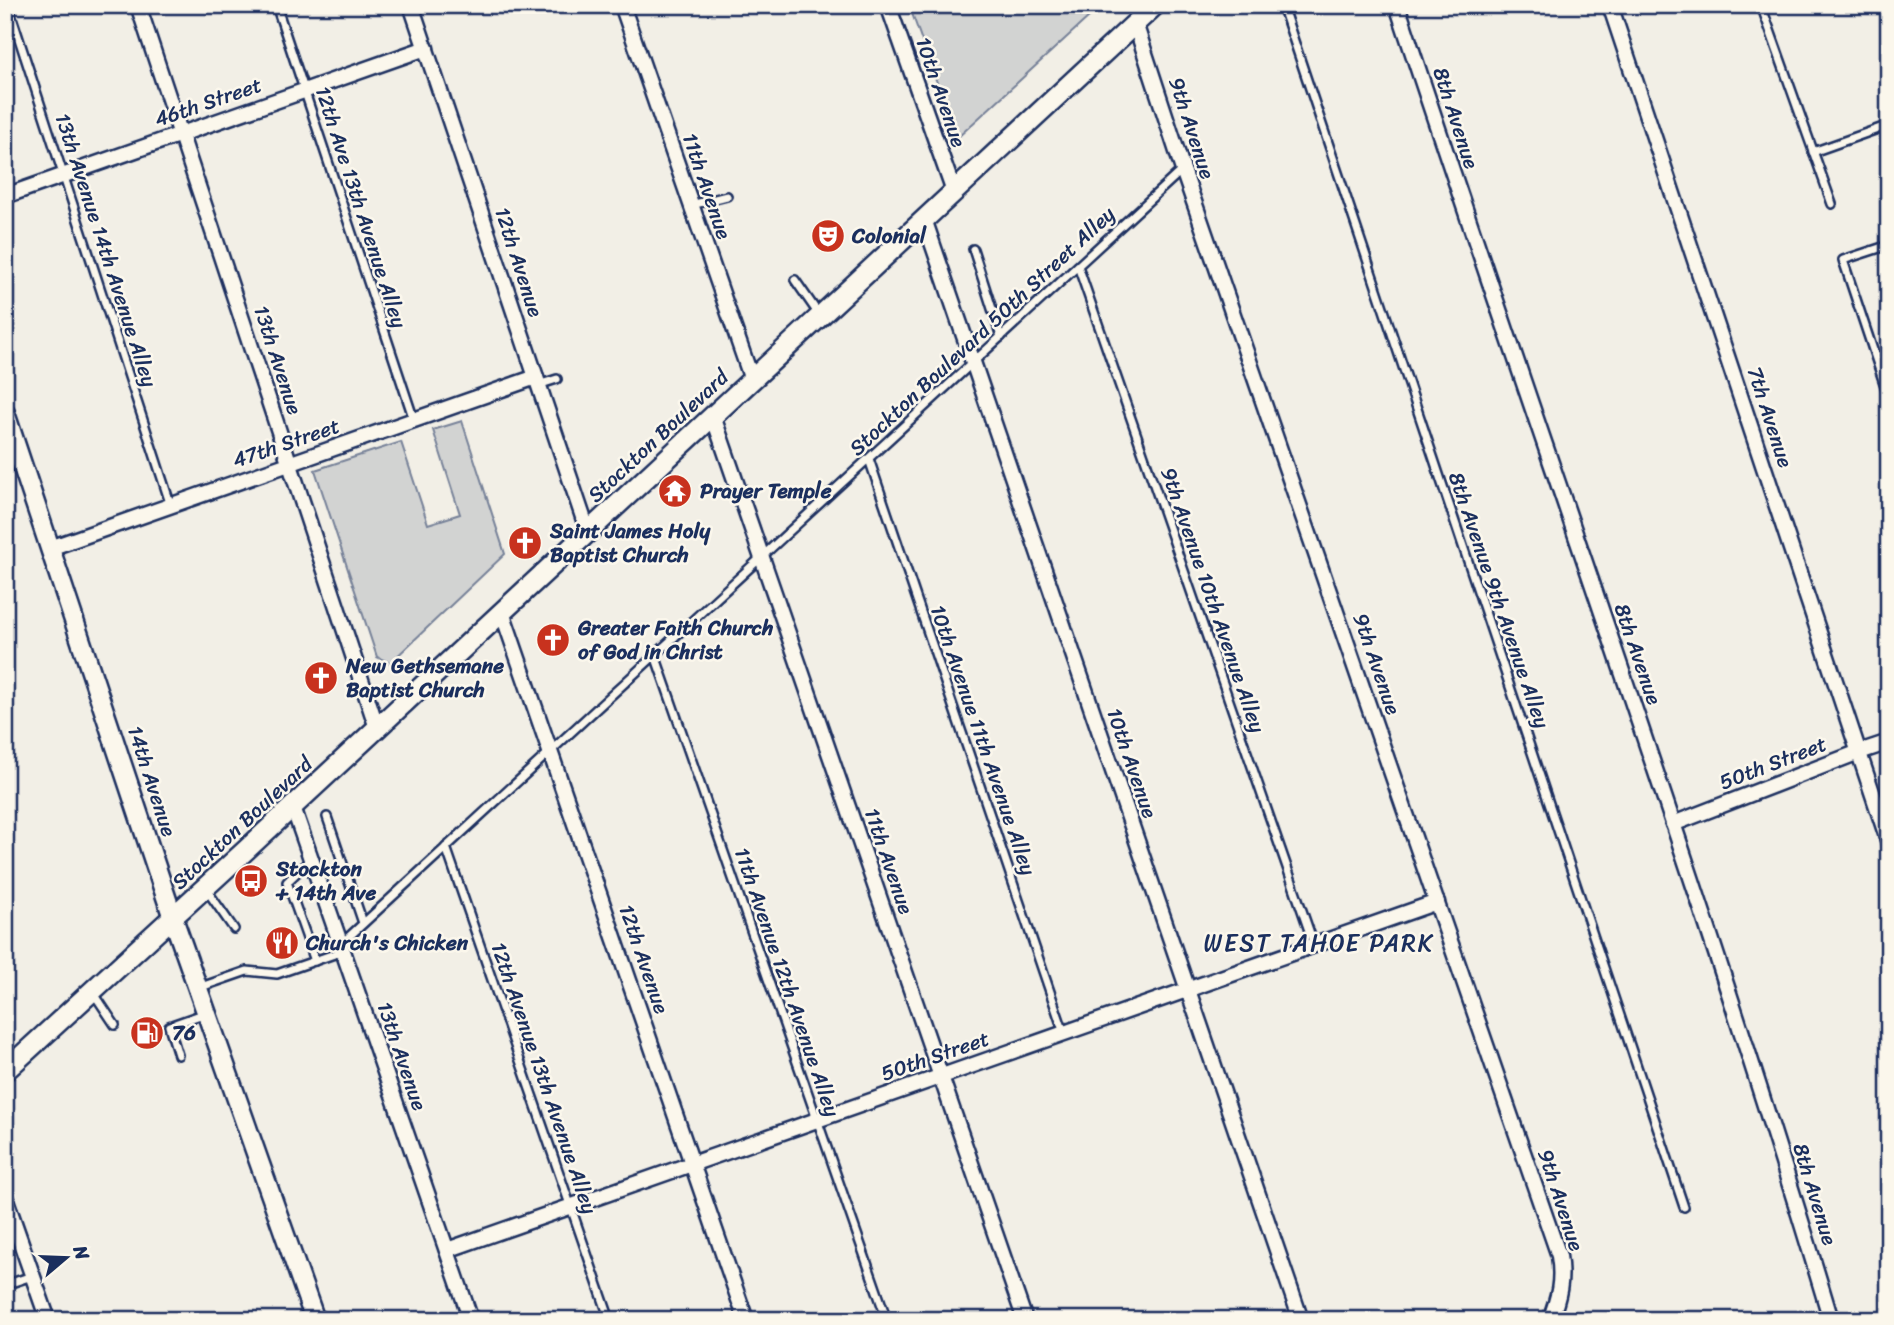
<svg xmlns="http://www.w3.org/2000/svg" width="1894" height="1325" font-family="Sriracha,sans-serif">
	<style>
		.green { fill: #d2d3d2; stroke: #768198; stroke-width: 2 }
		.lines { fill: none; stroke-linecap: round; stroke-linejoin: round }
		.service-casing { stroke: #1b2f5e; stroke-width: 12 }
		.minor-casing { stroke: #1b2f5e; stroke-width: 19 }
		.tertiary-casing { stroke: #1b2f5e; stroke-width: 23 }
		.secondary-casing { stroke: #1b2f5e; stroke-width: 24 }
		.service { stroke: #fbf7ec; stroke-width: 7 }
		.minor { stroke: #fbf7ec; stroke-width: 14 }
		.tertiary { stroke: #fbf7ec; stroke-width: 18 }
		.secondary { stroke: #fbf7ec; stroke-width: 19 }
		.labels { text-anchor: middle; dominant-baseline: central; stroke-width: 5; stroke-linejoin: round; paint-order: stroke }
		.street-label { font-size: 21px; fill: #1b2f5e; stroke: #fbf7ec }
		.poi-label { font-size: 21px; font-weight: bold; fill: #1b2f5e; stroke: #fbf7ec; text-anchor: start }
		.quarter-label { font-size: 24px; letter-spacing: 2px; fill: #1b2f5e; stroke: #fbf7ec }
	</style>
	<rect width="100%" height="100%" fill="#f2efe6"/>
	<filter id="ink" filterUnits="userSpaceOnUse"><feTurbulence type="fractalNoise" baseFrequency=".0143" numOctaves="2"/><feDisplacementMap in="SourceGraphic" scale="14" xChannelSelector="R" yChannelSelector="G"/><feConvolveMatrix kernelMatrix="1 2 1 2 8 2 1 2 1" color-interpolation-filters="sRGB"/></filter>
	<g filter="url(#ink)">
		<g class="green">
			<path d="M909,5H1102L957,138Z"/>
			<path d="M462,421L505,554L390,663L377,657L315,470L401,442L428,524L460,514L433,430Z"/>
		</g>
		<g class="lines">
			<g class="service-casing">
				<g id="service">
					<path d="M8,5L171,506"/>
					<path d="M276,5L414,420"/>
					<path d="M1282,5L1684,1207"/>
					<path d="M1761,5L1832,204"/>
					<path d="M1813,152L1889,125"/>
					<path d="M691,205L727,196"/>
					<path d="M1889,245L1843,260L1889,398"/>
					<path d="M973,249L1001,337"/>
					<path d="M1078,266L1314,945"/>
					<path d="M795,280L820,316"/>
					<path d="M538,385L557,379"/>
					<path d="M869,459L1064,1033"/>
					<path d="M655,655L887,1320"/>
					<path d="M327,817L363,923"/>
					<path d="M446,847L610,1320"/>
					<path d="M311,859L287,882L315,961"/>
					<path d="M206,889L234,929"/>
					<path d="M341,944L1182,170"/>
					<path d="M198,988L247,971L277,974L343,951"/>
					<path d="M93,992L115,1025"/>
					<path d="M178,1055L169,1026L206,1013"/>
					<path d="M5,1285L32,1276"/>
				</g>
			</g>
			<g class="minor-casing">
				<g id="minor">
					<path d="M138,5L377,728"/>
					<path d="M411,5L588,532"/>
					<path d="M622,5L752,380"/>
					<path d="M888,5L954,192"/>
					<path d="M1397,5C1541,444 1699,877 1831,1320"/>
					<path d="M1610,5L1889,843"/>
					<path d="M1135,23L1183,170L1559,1256C1563,1280 1559,1297 1550,1320"/>
					<path d="M5,196L426,48"/>
					<path d="M924,219L1301,1320"/>
					<path d="M713,416L1025,1320"/>
					<path d="M50,548L536,377"/>
					<path d="M502,612L746,1320"/>
					<path d="M293,807L471,1320"/>
					<path d="M1673,824L1859,752L1889,742"/>
					<path d="M5,1197L48,1320"/>
					<path d="M447,1250L1437,902"/>
				</g>
			</g>
			<g class="tertiary-casing">
				<path id="tertiary" d="M5,413L173,918L315,1320"/>
			</g>
			<g class="secondary-casing">
				<path id="secondary" d="M5,1071L246,850L1155,5"/>
			</g>
			<use href="#service" class="service"/>
			<use href="#minor" class="minor"/>
			<use href="#tertiary" class="tertiary"/>
			<use href="#secondary" class="secondary"/>
		</g>
	</g>
	<defs>
		<g id="theatre-disc" transform="scale(1.75)"><circle r="9.5" fill="#c8321e" stroke="#fbf7ec"/><path d="M-5-5.5Q0-4 5-5.5V0Q5 5 0 6Q-5 5-5 0ZM-3.3-2.5H-1v1.5H-3.3ZM1-2.5H3.3v1.5H1ZM-2.8 1Q0 5.5 2.8 1Z" fill="#fff"/></g>
		<g id="temple-disc" transform="scale(1.75)"><circle r="9.5" fill="#c8321e" stroke="#fbf7ec"/><path d="M0-6L5-2H3V0L6.5 2.5H4V6H1.5V3h-3V6H-4V2.5H-6.5L-3 0V-2H-5Z" fill="#fff"/></g>
		<g id="church-disc" transform="scale(1.75)"><circle r="9.5" fill="#c8321e" stroke="#fbf7ec"/><path d="M-1.2-6h2.4v3.5h3.3v2.4h-3.3V6h-2.4V-.1h-3.3v-2.4h3.3Z" fill="#fff"/></g>
		<g id="bus-disc" transform="scale(1.75)"><circle r="9.5" fill="#c8321e" stroke="#fbf7ec"/><path d="M-5-6H5V4H4V6H2V4H-2V6H-4V4H-5ZM-3.5-4V0h7V-4ZM-3.5 1.2v1.5H-2V1.2ZM2 1.2v1.5H3.5V1.2Z" fill="#fff"/></g>
		<g id="restaurant-disc" transform="scale(1.75)"><circle r="9.5" fill="#c8321e" stroke="#fbf7ec"/><path d="M-5-6h1v4h1v-4h1v4h1v-4h1v5L-1.5 .5V6h-2V.5L-5-1ZM5-6V6H3V1.5H1.5Q1.5-4 5-6Z" fill="#fff"/></g>
		<g id="fuel-disc" transform="scale(1.75)"><circle r="9.5" fill="#c8321e" stroke="#fbf7ec"/><path d="M-5.5-6h7V0h2V4h1.3V-2.5L3-4.5l.8-.8L6-3V5H2.5V1h-1V6h-7ZM-4.2-4.7v3.2H.2V-4.7Z" fill="#fff"/></g>
	</defs>
	<g fill-rule="evenodd">
		<use href="#theatre-disc" x="828" y="236"/>
		<use href="#temple-disc" x="675" y="491"/>
		<use href="#church-disc" x="525" y="543"/>
		<use href="#church-disc" x="553" y="640"/>
		<use href="#church-disc" x="321" y="678"/>
		<use href="#bus-disc" x="251" y="881"/>
		<use href="#restaurant-disc" x="282" y="943"/>
		<use href="#fuel-disc" x="147" y="1033"/>
	</g>
	<g class="labels">
		<g class="street-label">
			<text transform="translate(941 92) rotate(71)">10th Avenue</text>
			<text transform="translate(208 102) rotate(-19)">46th Street</text>
			<text transform="translate(1456 118) rotate(72)">8th Avenue</text>
			<text transform="translate(1192 128) rotate(72)">9th Avenue</text>
			<text transform="translate(707 186) rotate(71)">11th Avenue</text>
			<text transform="translate(361 207) rotate(72)">12th Ave 13th Avenue Alley</text>
			<text transform="translate(106 250) rotate(72)">13th Avenue 14th Avenue Alley</text>
			<text transform="translate(519 262) rotate(72)">12th Avenue</text>
			<text transform="translate(982 331) rotate(-43)">Stockton Boulevard 50th Street Alley</text>
			<text transform="translate(278 360) rotate(72)">13th Avenue</text>
			<text transform="translate(1770 417) rotate(72)">7th Avenue</text>
			<text transform="translate(658 436) rotate(-43)">Stockton Boulevard</text>
			<text transform="translate(286 443) rotate(-19)">47th Street</text>
			<text transform="translate(1213 600) rotate(71)">9th Avenue 10th Avenue Alley</text>
			<text transform="translate(1499 600) rotate(71)">8th Avenue 9th Avenue Alley</text>
			<text transform="translate(1638 654) rotate(71)">8th Avenue</text>
			<text transform="translate(1377 664) rotate(71)">9th Avenue</text>
			<text transform="translate(983 740) rotate(71)">10th Avenue 11th Avenue Alley</text>
			<text transform="translate(1132 763) rotate(71)">10th Avenue</text>
			<text transform="translate(1773 763) rotate(-21)">50th Street</text>
			<text transform="translate(152 781) rotate(72)">14th Avenue</text>
			<text transform="translate(242 823) rotate(-43)">Stockton Boulevard</text>
			<text transform="translate(889 861) rotate(71)">11th Avenue</text>
			<text transform="translate(644 959) rotate(71)">12th Avenue</text>
			<text transform="translate(787 982) rotate(71)">11th Avenue 12th Avenue Alley</text>
			<text transform="translate(402 1056) rotate(71)">13th Avenue</text>
			<text transform="translate(935 1056) rotate(-19)">50th Street</text>
			<text transform="translate(544 1078) rotate(71)">12th Avenue 13th Avenue Alley</text>
			<text transform="translate(1815 1194) rotate(73)">8th Avenue</text>
			<text transform="translate(1561 1200) rotate(72)">9th Avenue</text>
		</g>
		<g class="poi-label">
			<text x="852" y="236">Colonial</text>
			<text x="700" y="491">Prayer Temple</text>
			<text x="550" y="531">Saint James Holy<tspan x="550" dy="24">Baptist Church</tspan></text>
			<text x="578" y="628">Greater Faith Church<tspan x="578" dy="24">of God in Christ</tspan></text>
			<text x="346" y="666">New Gethsemane<tspan x="346" dy="24">Baptist Church</tspan></text>
			<text x="276" y="869">Stockton<tspan x="276" dy="24">+ 14th Ave</tspan></text>
			<text x="306" y="943">Church's Chicken</text>
			<text x="172" y="1033">76</text>
		</g>
		<g class="quarter-label">
			<text x="1319" y="943">WEST TAHOE PARK</text>
		</g>
	</g>
	<rect width="1894" height="1325" fill="none" stroke="#fbf7ec" stroke-width="28"/>
	<rect x="14" y="14" width="1866" height="1297" fill="none" stroke="#1b2f5e" stroke-width="2.5" filter="url(#ink)"/>
	<g transform="translate(66 1258) rotate(71)" stroke="#fbf7ec" stroke-width="5" paint-order="stroke">
	<path d="M0-5L12 26L0 18L-12 26Z" fill="#1b2f5e"/>
	<text y="-10" font-size="19" font-weight="bold" text-anchor="middle" fill="#1b2f5e">N</text>
	</g>
</svg>
